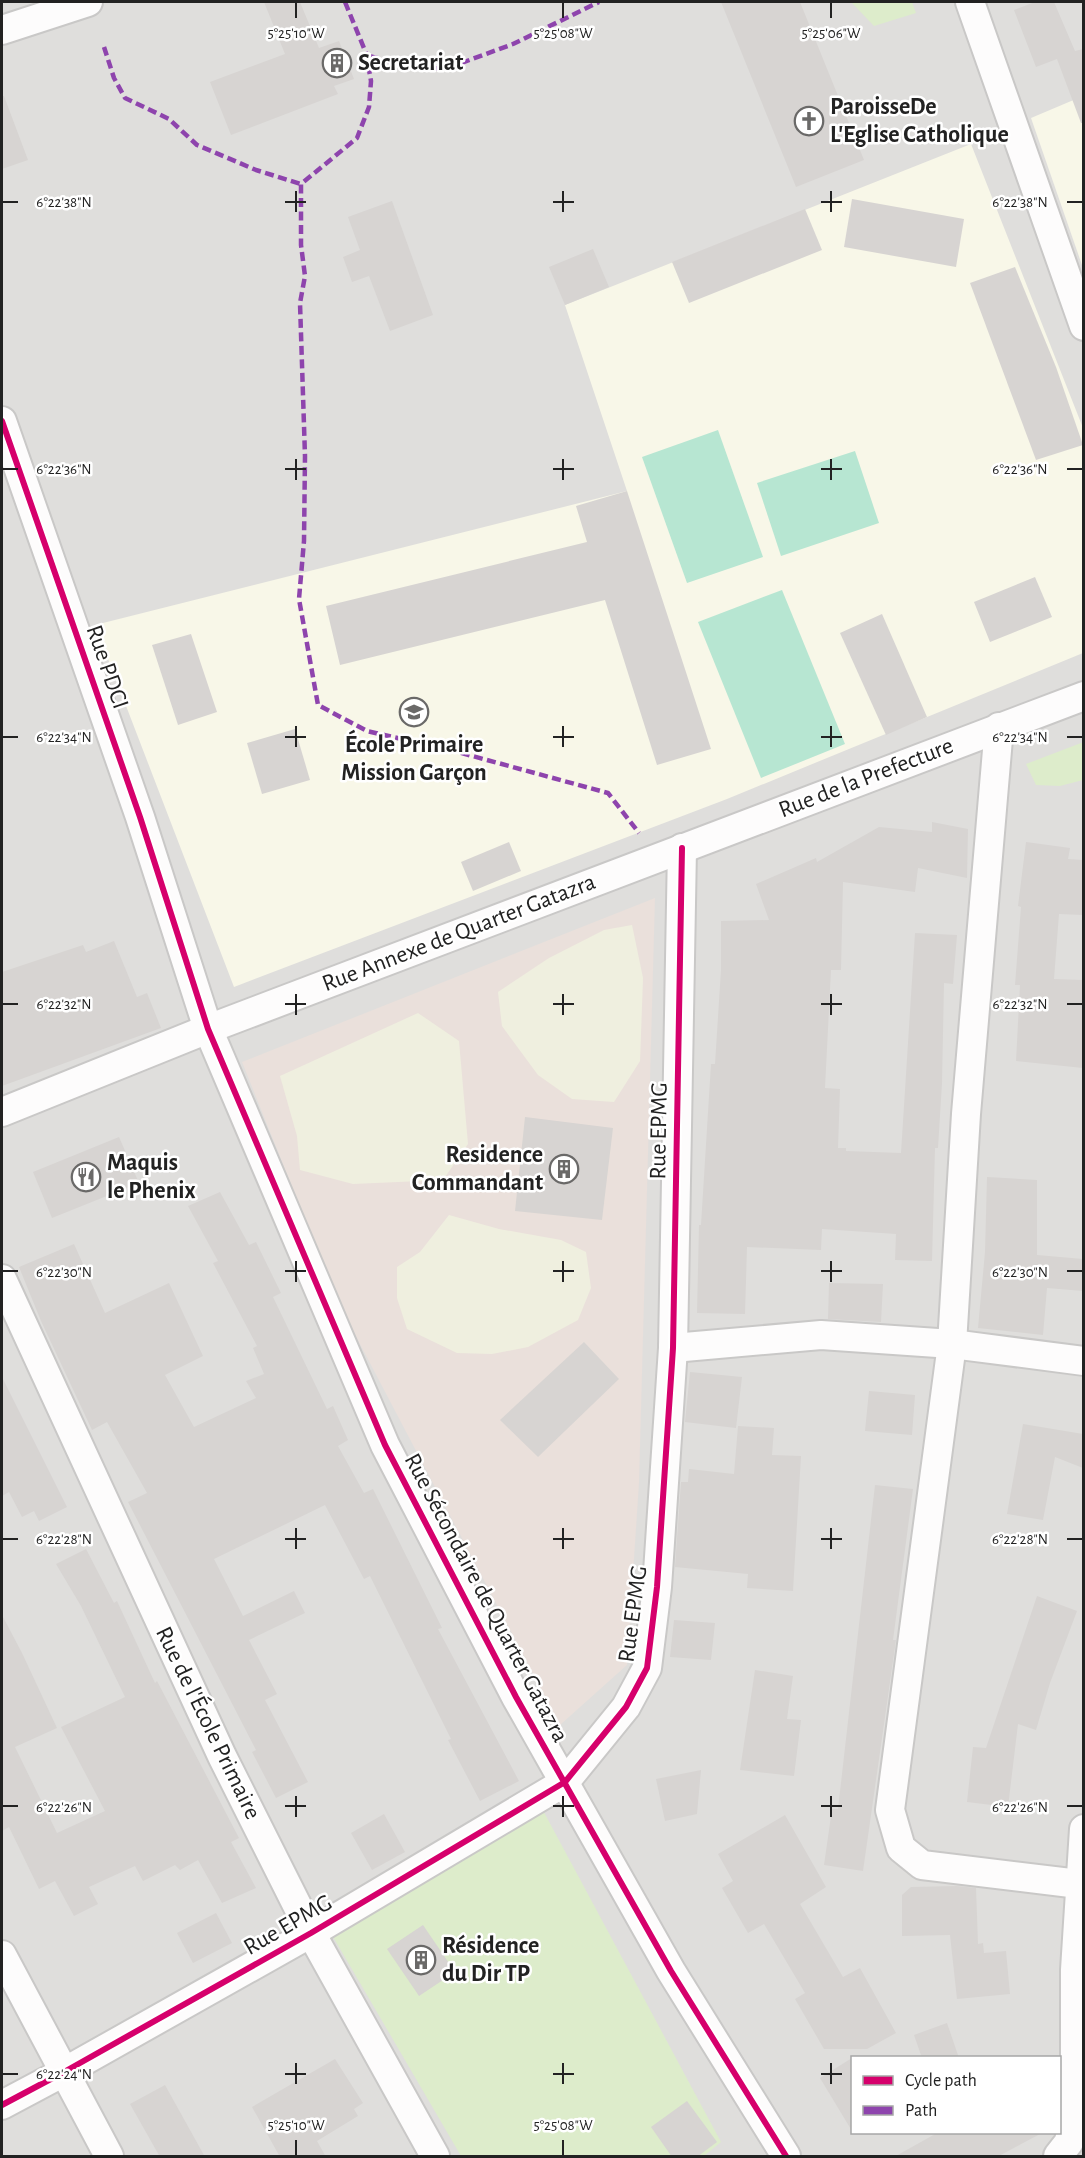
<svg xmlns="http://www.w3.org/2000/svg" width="1085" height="2158" font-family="'Alegreya Sans',sans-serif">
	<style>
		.residential { fill: #dfdedc; fill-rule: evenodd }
		.education { fill: #f8f7e8 }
		.military { fill: #eae0db }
		.farmland { fill: #efefdf }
		.grass { fill: #ddeccb }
		.pitch { fill: #b7e6d2 }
		.building { fill: #d7d4d2 }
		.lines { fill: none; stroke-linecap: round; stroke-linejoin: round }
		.minor-casing { stroke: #c9c8c7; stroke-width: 32 }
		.minor { stroke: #fdfcfc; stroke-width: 28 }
		.quiet { stroke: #8e44ad; stroke-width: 4.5; stroke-dasharray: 9 4.5; stroke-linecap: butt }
		.cycleway-casing { stroke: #fff; stroke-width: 10 }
		.cycleway { stroke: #d6006c; stroke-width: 6 }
		.ticks { fill: none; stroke: #222; stroke-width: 2 }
		.labels { text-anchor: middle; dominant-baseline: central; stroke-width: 5; stroke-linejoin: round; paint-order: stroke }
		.poi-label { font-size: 24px; font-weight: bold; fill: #222; stroke: #fff; text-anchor: start }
		.street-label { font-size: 24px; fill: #222; stroke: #fff }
		.ticks-label { font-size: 15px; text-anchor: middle; fill: #222; stroke: #fff; stroke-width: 5; stroke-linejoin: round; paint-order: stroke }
	</style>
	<rect width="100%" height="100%" fill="#f0eeeb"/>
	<path class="residential" d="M2,2H1083V2156H2ZM852,2058H1060V2132H852Z"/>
	<g class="education">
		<path d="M1083,96V268L1031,118Z"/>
		<path d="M971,144L1083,428V653L727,799L234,987L95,625L627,491L565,305Z"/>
	</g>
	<path class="military" d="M655,898L639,1483L627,1665L560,1725L340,1306L242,1062Z"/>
	<g class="farmland">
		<path d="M632,925L643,978L640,1061L614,1102L572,1099L538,1075L502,1026L498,992L549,958L604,930Z"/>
		<path d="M418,1013L459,1041L468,1144L443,1180L353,1184L300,1170L297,1136L280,1076Z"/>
		<path d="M449,1215L499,1229L561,1240L586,1252L591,1288L578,1320L528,1347L492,1354L457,1353L407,1329L397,1298V1267L420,1252Z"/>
	</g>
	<g class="grass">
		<path d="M851,2H912L916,13L874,26Z"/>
		<path d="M1081,743H1083V780L1060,786L1036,785L1026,764Z"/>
		<path d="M539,1803L721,2142L704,2156H461L332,1935Z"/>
	</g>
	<g class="pitch">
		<path d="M718,430L763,557L687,583L642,457Z"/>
		<path d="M855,451L879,523L781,556L757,483Z"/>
		<path d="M782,590L845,744L761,778L698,622Z"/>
	</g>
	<g class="building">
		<path d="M264,2H300L319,48L339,41L354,79L334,86L338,94L231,135L210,82L285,54Z"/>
		<path d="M721,2H800L864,160L796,187Z"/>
		<path d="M1035,2H1054L1075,51L1083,49V123H1081L1057,59L1036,67L1014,10Z"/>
		<path d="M2,96H4L28,160L2,169Z"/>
		<path d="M852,199L964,219L956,267L844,247Z"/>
		<path d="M392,201L433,315L390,331L369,276L352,282L343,257L360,250L348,217Z"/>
		<path d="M805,209L822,250L689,303L672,262Z"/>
		<path d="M593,249L609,287L565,305L549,267Z"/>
		<path d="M1015,267L1056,367L1083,445L1036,460L970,283Z"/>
		<path d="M627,491L711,749L657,765L605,600L340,665L326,606L587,542L576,506Z"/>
		<path d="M1035,577L1052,617L990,642L974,602Z"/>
		<path d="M882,614L927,717L886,735L840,633Z"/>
		<path d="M191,634L217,712L178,725L152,645Z"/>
		<path d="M295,729L310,780L262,794L247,743Z"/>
		<path d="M932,822L968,829L967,878L918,868L915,892L843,882L841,970H831L825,1088L840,1089L838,1148H846V1151L901,1153L915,933L957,935L953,984L944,983L942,1083L938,1148H935L932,1261L895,1260L896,1234L822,1229L821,1250L747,1247L745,1314L697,1313L699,1225H701L711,1064H715L721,970V921L769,920L756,884L816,858L817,862L879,827L932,832Z"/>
		<path d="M509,842L521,871L473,891L461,862Z"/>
		<path d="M1026,842L1070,848L1068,859L1083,860V915L1059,914L1054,979L1083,980V1068L1016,1061L1020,985H1015L1021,907L1018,906Z"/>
		<path d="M114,941L137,997L147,993L161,1028L2,1086V972L83,945L86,952Z"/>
		<path d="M525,1117L613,1128L602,1220L515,1211Z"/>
		<path d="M119,1137L139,1183L52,1218L33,1172Z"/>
		<path d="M987,1177L1037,1180V1255L1083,1259V1291L1047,1288L1043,1335L978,1328L985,1252Z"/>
		<path d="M220,1192L249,1245L256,1242L281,1293L273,1297L327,1409L333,1406L348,1440L338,1446L364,1493L373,1489L442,1628L438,1629L519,1781L480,1801L448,1740L451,1739L370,1576L364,1579L325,1505L214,1559L243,1616L294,1591L305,1613L249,1640L277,1694L265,1700L308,1782L276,1798L252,1752L256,1750L128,1502L147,1493L107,1422L92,1430L41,1321L19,1267L74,1244L105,1313L169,1283L203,1356L165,1375L194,1427L256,1398L246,1381L264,1374L253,1348L257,1346L213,1263L218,1261L188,1206Z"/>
		<path d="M829,1283L883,1284L881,1322L828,1319Z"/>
		<path d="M584,1342L619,1379L538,1457L500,1420Z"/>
		<path d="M690,1372L742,1377L736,1428L685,1422Z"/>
		<path d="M2,1377L67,1507L39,1521L34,1511L22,1517L9,1492L2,1496Z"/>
		<path d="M869,1391L915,1395L912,1435L865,1431Z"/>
		<path d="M1023,1424L1083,1434V1468L1055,1457L1043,1520L1007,1514Z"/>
		<path d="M738,1426L774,1428L772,1455L801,1456L793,1591L747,1588L748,1574L675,1567L681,1482H688L689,1469L734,1474Z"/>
		<path d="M875,1485L913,1489L893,1640H896L863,1871L824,1865L832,1809H838Z"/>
		<path d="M86,1549L114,1603L117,1601L155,1683L157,1681L239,1838L231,1842L256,1888L222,1903L198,1860L180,1870L175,1865L143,1881L135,1866L89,1887L98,1904L74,1916L55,1881L39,1889L9,1827L2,1831V1615L22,1653L57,1728L15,1747L57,1833L105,1811L61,1727L125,1697L81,1606L56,1564Z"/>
		<path d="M1037,1596L1077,1611L1050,1683L1036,1730L1018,1724L1008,1807L967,1802L973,1747L986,1748Z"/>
		<path d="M674,1620L715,1623L711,1660L670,1657Z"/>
		<path d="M755,1670L793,1676L787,1719L801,1720L794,1776L740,1770Z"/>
		<path d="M701,1770L697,1814L665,1821L656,1779Z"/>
		<path d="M384,1814L405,1852L372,1870L351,1833Z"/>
		<path d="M785,1815L826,1887L800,1904L843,1977L860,1968L896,2033L867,2049H824L795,1999L805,1993L764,1924L748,1933L722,1888L733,1881L718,1854Z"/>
		<path d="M957,1886L976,1888L978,1944L983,1943L984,1953L1006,1951L1010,1994L957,1999L950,1935L902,1936V1895L911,1887Z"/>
		<path d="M216,1913L232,1943L193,1963L177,1933Z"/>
		<path d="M423,1925L455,1972L419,1996L387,1949Z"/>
		<path d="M947,2023L959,2058H922L914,2035Z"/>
		<path d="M852,2058V2131L820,2078Z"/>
		<path d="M335,2059L363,2103L354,2109L358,2116L317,2141L326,2157H280L252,2107Z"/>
		<path d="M165,2085L205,2157H160L130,2104Z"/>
		<path d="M687,2101L717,2142L697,2157H672L651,2127Z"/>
		<path d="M937,2133H1042L997,2157H894Z"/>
	</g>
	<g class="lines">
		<g class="minor-casing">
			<g id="minor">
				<path d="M970,2L1084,326"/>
				<path d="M2,30L88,2"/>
				<path d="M2,421L140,817L208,1029L385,1445L516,1697L671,1971L786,2156"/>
				<path d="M999,727L966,1114L952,1344L890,1810L901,1848L922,1865L1079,1884"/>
				<path d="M2,1112L208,1029L1084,696"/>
				<path d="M2,1279L222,1756L311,1933L435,2156"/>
				<path d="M673,1348L821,1335L952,1344L1084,1361"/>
				<path d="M2,1955L109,2156"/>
				<path d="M2,2105L64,2072L311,1933L565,1782L626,1707L647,1668L657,1587L673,1348L682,848"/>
				<path d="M1058,2156L1069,2142L1075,2105V1970L1084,1829"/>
			</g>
		</g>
		<use href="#minor" class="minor"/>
		<g class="quiet">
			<path d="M345,2L366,53L371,81L369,107L357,138L301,184V245L305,276L300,303L305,456L304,541L299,599L318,705L367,731L454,751L608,793L639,833"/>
			<path d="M104,47L114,78L125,98L169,119L197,145L256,170L301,184"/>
			<path d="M369,56L407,66L445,69L513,44L599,2"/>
		</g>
		<g class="cycleway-casing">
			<g id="cycleway">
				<path d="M2,421L140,817L208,1029L385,1445L516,1697L671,1971L786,2156"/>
				<path d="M2,2105L64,2072L311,1933L565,1782L626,1707L647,1668L657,1587L673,1348L682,848"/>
			</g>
		</g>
		<use href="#cycleway" class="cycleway"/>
	</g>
	<path class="ticks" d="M296,3V18M563,3V18M831,3V18M296,191V212M563,191V212M831,191V212M3,202H18M285,202H306M553,202H574M821,202H842M1067,202H1082M296,459V480M563,459V480M831,459V480M3,469H18M285,469H306M553,469H574M821,469H842M1067,469H1082M296,726V747M563,726V747M831,726V747M3,737H18M285,737H306M553,737H574M821,737H842M1067,737H1082M296,994V1015M563,994V1015M831,994V1015M3,1004H18M285,1004H306M553,1004H574M821,1004H842M1067,1004H1082M296,1261V1282M563,1261V1282M831,1261V1282M3,1271H18M285,1271H306M553,1271H574M821,1271H842M1067,1271H1082M296,1528V1549M563,1528V1549M831,1528V1549M3,1539H18M285,1539H306M553,1539H574M821,1539H842M1067,1539H1082M296,1796V1817M563,1796V1817M831,1796V1817M3,1806H18M285,1806H306M553,1806H574M821,1806H842M1067,1806H1082M296,2063V2084M563,2063V2084M831,2063V2084M3,2074H18M285,2074H306M553,2074H574M821,2074H842M296,2140V2155M563,2140V2155"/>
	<defs>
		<g id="building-ring" transform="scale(1.5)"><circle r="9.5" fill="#fff" stroke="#6a6968" stroke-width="1.5"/><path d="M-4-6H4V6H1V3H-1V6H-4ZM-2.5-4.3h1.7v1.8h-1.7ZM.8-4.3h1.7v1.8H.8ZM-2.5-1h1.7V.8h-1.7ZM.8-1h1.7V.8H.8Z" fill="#6a6968"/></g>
		<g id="church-ring" transform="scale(1.5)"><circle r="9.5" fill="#fff" stroke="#6a6968" stroke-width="1.5"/><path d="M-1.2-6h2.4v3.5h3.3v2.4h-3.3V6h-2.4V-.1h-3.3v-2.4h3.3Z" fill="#6a6968"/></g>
		<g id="school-ring" transform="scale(1.5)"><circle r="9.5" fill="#fff" stroke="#6a6968" stroke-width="1.5"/><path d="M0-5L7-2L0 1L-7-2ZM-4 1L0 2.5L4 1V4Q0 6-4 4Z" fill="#6a6968"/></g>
		<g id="restaurant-ring" transform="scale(1.5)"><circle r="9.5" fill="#fff" stroke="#6a6968" stroke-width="1.5"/><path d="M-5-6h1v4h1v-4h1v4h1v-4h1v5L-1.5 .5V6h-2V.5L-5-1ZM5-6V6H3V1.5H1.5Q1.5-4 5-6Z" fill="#6a6968"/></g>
	</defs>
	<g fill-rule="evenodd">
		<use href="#building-ring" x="337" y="63"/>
		<use href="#church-ring" x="809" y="121"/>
		<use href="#school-ring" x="414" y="712"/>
		<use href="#building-ring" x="564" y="1169"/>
		<use href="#restaurant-ring" x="86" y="1177"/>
		<use href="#building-ring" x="421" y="1960"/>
	</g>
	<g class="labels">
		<g class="poi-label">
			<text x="358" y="63">Secretariat</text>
			<text x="830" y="107">ParoisseDe<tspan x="830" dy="28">L'Eglise Catholique</tspan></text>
			<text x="414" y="745" text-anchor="middle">École Primaire<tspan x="414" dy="28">Mission Garçon</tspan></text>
			<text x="543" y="1155" text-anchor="end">Residence<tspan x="543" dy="28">Commandant</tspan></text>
			<text x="107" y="1163">Maquis<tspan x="107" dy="28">le Phenix</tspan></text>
			<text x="442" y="1946">Résidence<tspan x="442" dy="28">du Dir TP</tspan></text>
		</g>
		<g class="street-label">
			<text transform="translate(107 667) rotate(71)">Rue PDCI</text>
			<text transform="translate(866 778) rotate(-21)">Rue de la Prefecture</text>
			<text transform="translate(459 933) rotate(-21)">Rue Annexe de Quarter Gatazra</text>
			<text transform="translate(659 1131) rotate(-89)">Rue EPMG</text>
			<text transform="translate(486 1598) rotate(62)">Rue Sécondaire de Quarter Gatazra</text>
			<text transform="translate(633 1614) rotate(-82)">Rue EPMG</text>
			<text transform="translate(208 1723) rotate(64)">Rue de l'École Primaire</text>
			<text transform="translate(288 1925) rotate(-30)">Rue EPMG</text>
		</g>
	</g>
	<g class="ticks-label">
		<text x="296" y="38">5°25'10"W</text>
		<text x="563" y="38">5°25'08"W</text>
		<text x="831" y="38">5°25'06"W</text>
		<text x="64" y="207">6°22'38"N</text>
		<text x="1020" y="207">6°22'38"N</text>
		<text x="64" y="474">6°22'36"N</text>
		<text x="1020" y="474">6°22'36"N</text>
		<text x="64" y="742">6°22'34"N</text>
		<text x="1020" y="742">6°22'34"N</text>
		<text x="64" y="1009">6°22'32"N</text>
		<text x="1020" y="1009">6°22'32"N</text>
		<text x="64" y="1277">6°22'30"N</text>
		<text x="1020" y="1277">6°22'30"N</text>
		<text x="64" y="1544">6°22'28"N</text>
		<text x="1020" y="1544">6°22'28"N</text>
		<text x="64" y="1812">6°22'26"N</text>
		<text x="1020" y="1812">6°22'26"N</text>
		<text x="64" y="2079">6°22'24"N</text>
		<text x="296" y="2130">5°25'10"W</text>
		<text x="563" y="2130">5°25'08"W</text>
	</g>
	<rect width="1085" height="2158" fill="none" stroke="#222222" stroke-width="6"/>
	<rect x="851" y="2056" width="210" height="78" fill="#ffffff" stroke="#a7a7a7" stroke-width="1.5"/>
	<rect x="863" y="2076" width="30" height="9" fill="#d6006c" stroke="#a7a7a7" stroke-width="1.5"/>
	<text x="905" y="2086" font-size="18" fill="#222222">Cycle path</text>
	<rect x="863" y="2106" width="30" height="9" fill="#8e44ad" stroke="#a7a7a7" stroke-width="1.5"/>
	<text x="905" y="2116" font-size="18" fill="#222222">Path</text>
</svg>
